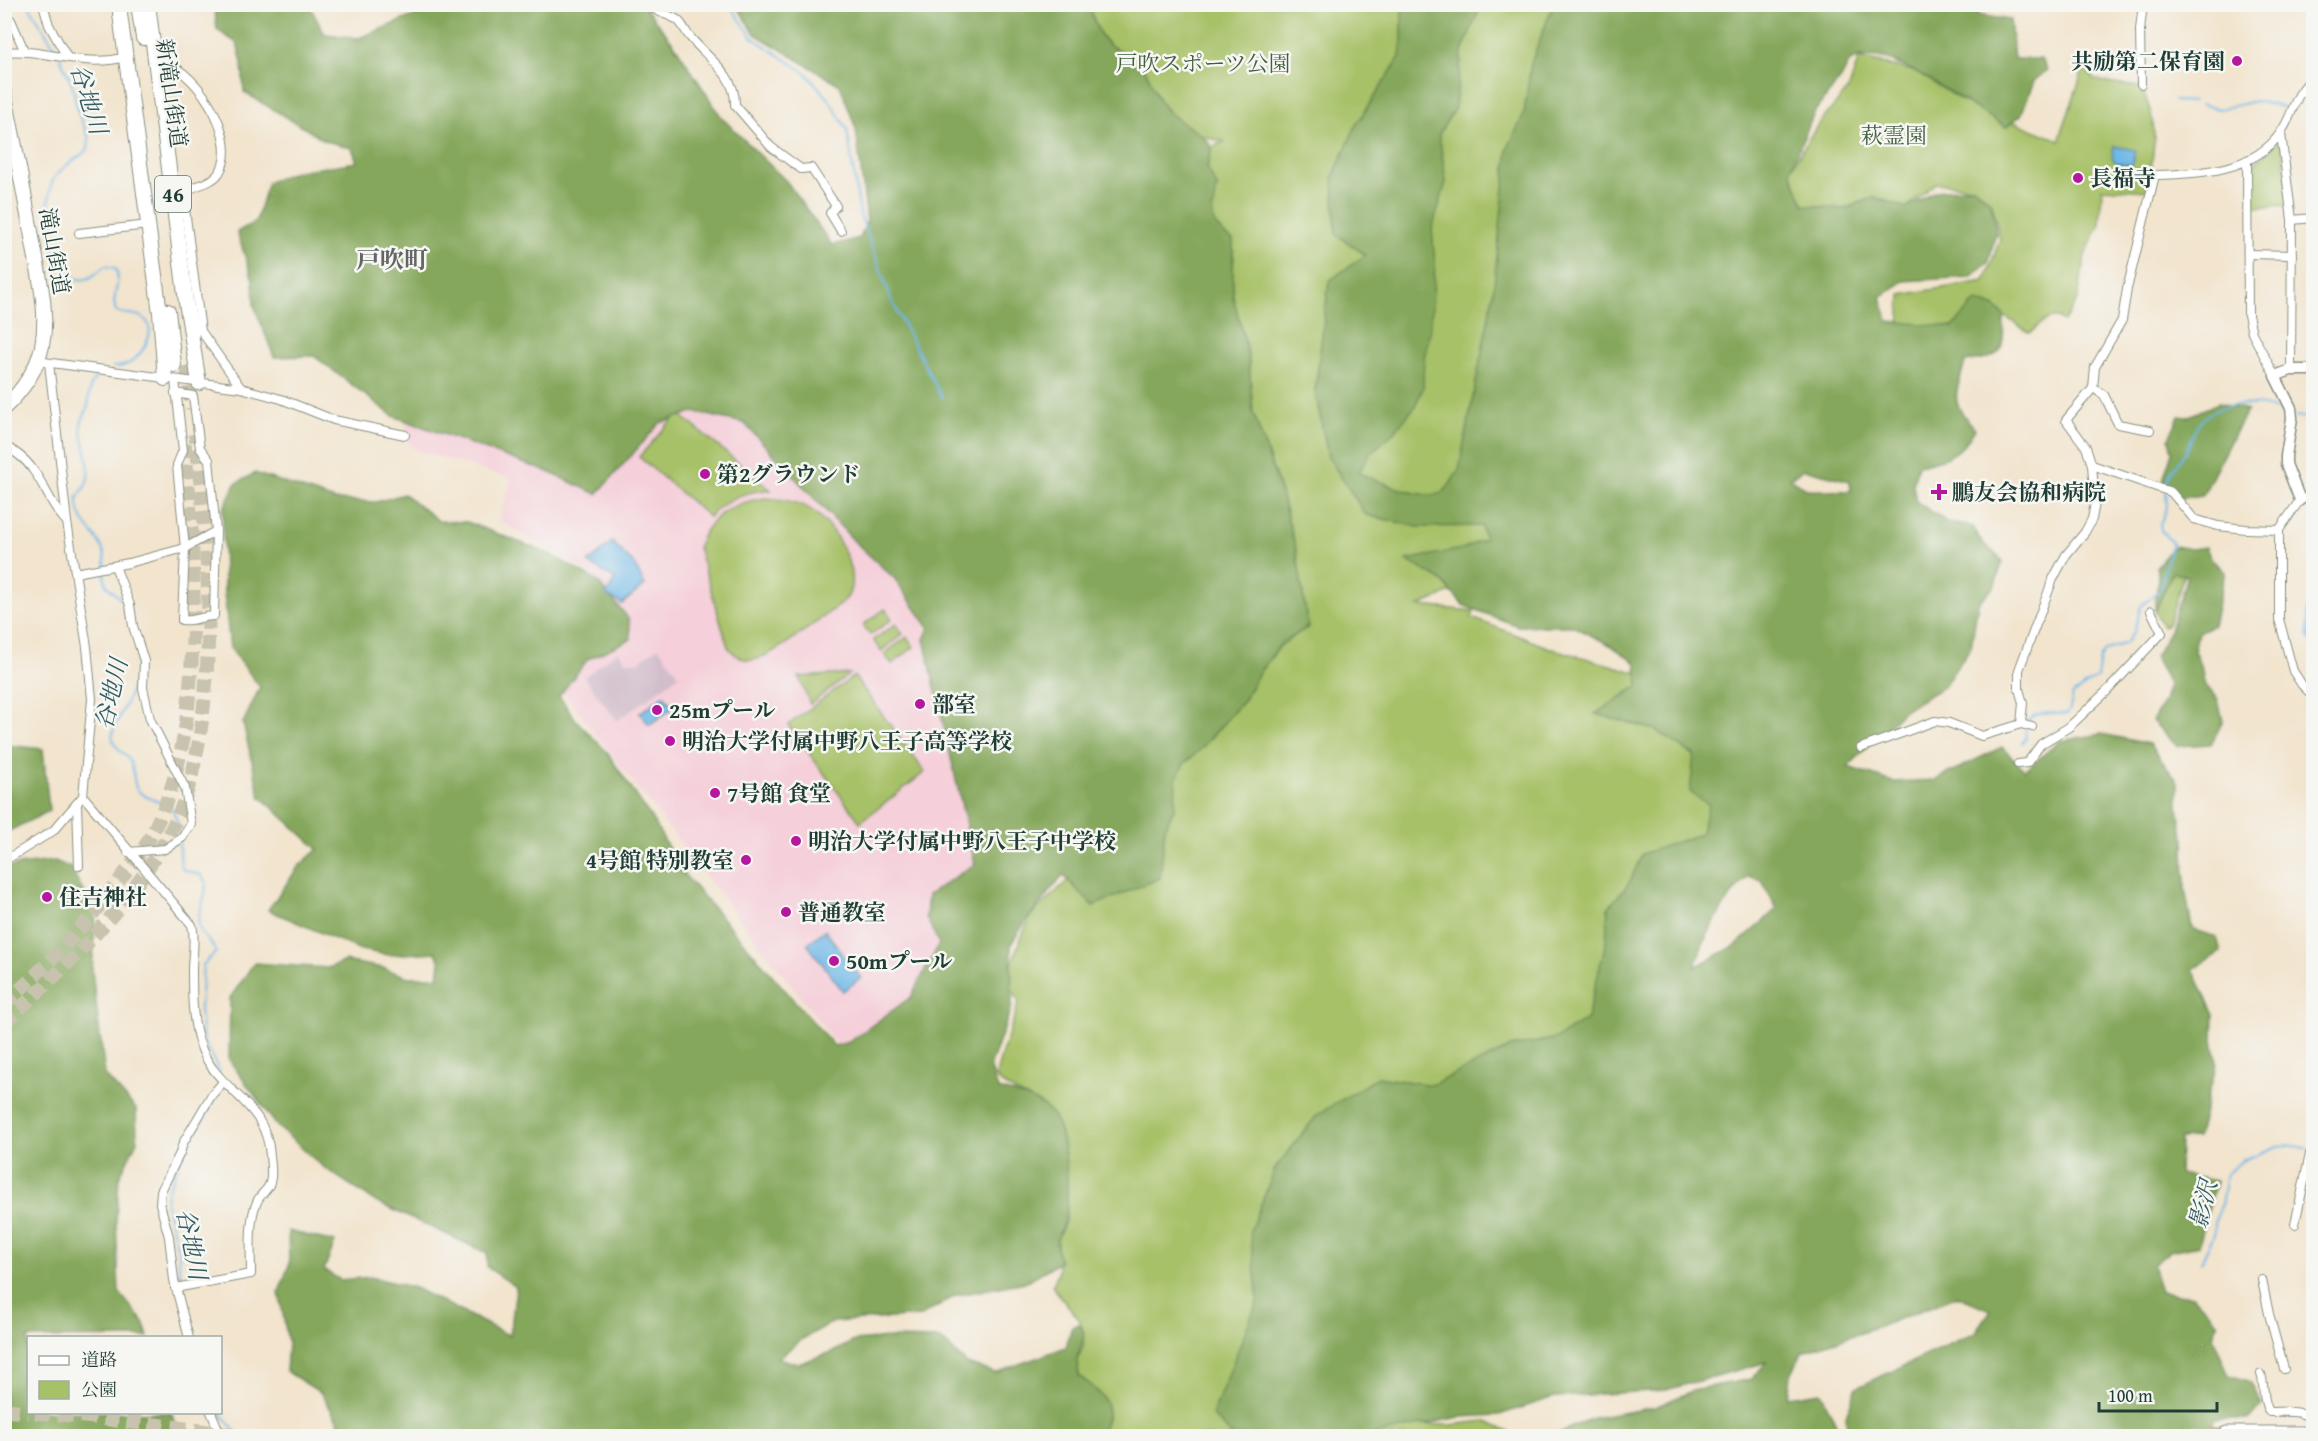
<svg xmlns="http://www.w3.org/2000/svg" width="2318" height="1441" font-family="'Gentium Book Plus','Noto Serif JP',serif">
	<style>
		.built { fill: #f5cfd9 }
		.industrial { fill: #d1bdcb }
		.green { fill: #a7c167; stroke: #637f4e; stroke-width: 1.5 }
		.forest { fill: #85a75c; stroke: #527248; stroke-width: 1.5; fill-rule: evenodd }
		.water { fill: #70b8e7; stroke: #487a8e; stroke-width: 1.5 }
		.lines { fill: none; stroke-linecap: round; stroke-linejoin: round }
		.stream { stroke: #70b8e7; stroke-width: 2 }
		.river { stroke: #70b8e7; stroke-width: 15 }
		.primary-tunnel { stroke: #c8c3ae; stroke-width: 14; stroke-dasharray: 14 7; stroke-linecap: butt }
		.motorway-tunnel { stroke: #c8c3ae; stroke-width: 15; stroke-dasharray: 15 8; stroke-linecap: butt }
		.minor-casing { stroke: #889080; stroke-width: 10 }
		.tertiary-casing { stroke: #889080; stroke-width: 13 }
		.primary-casing { stroke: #889080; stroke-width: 16 }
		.trunk-casing { stroke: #889080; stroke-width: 16 }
		.motorway-casing { stroke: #889080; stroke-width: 17 }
		.minor { stroke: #fff; stroke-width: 8 }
		.tertiary { stroke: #fff; stroke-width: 10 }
		.primary { stroke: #fff; stroke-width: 14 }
		.trunk { stroke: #fff; stroke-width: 14 }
		.motorway { stroke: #fff; stroke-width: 15 }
		.poi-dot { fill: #b5179e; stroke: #f6f6f2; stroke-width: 2 }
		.labels { text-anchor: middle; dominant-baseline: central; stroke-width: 5; stroke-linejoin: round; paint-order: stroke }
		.shield { fill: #f6f6f2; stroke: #60746d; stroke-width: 1.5 }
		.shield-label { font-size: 21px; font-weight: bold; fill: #1f3d34 }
		.poi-label { font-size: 22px; font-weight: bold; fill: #1f3d34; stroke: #f6f6f2; text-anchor: start }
		.park-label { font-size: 22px; fill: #415e41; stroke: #f6f6f2 }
		.street-label { font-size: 22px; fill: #1f3d34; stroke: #f6f6f2 }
		.water-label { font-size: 24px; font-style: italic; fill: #335c61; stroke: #f6f6f2 }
		.neighbourhood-label { font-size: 24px; font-weight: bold; fill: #656567; stroke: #f6f6f2 }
	</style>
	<rect width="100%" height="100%" fill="#f6f6f2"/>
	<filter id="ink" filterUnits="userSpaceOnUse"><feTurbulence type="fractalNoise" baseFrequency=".0167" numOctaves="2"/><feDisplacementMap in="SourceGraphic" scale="12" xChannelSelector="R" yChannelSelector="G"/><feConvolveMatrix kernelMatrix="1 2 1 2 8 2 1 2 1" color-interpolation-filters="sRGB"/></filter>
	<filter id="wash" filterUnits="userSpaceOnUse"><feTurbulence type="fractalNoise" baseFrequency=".008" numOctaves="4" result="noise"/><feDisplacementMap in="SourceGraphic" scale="24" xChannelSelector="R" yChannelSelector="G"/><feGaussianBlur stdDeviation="1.35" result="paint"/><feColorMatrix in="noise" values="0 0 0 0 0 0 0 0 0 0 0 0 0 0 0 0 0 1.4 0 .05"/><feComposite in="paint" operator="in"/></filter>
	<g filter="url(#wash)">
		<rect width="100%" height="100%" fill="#f2e4cd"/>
		<path class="built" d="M754,392L914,592L1014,924L844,1053L557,685L591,574L499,521L511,479L413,449L405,435L406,422L543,462L685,393Z"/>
		<path class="industrial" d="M658,647L679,675L617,721L584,677L618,651L626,661L638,662Z"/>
		<g class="green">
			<path d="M1089,5H1574L1497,534L1487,576L1419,606L1474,611L1472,618L1550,648L1638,673L1753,772L1586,1036L1443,1087L1404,1081L1379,1082L1256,1436H1096C1121,1409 1103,1394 1079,1376L1077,1360L1083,1347V1331L1079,1319L1052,1286C1064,1266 1055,1261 1057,1241C1058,1234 1064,1228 1065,1220C1069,1196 1067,1135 1052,1116C1038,1097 1010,1095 996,1077C1000,1051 1013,1027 1019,1001L1009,985V974L1016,951L1030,916L1079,870L1184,746L1243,701L1259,673L1281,645L1308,627L1296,549L1279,487L1253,412L1248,354L1233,297L1231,281L1234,257L1218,231L1211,213L1217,187L1207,168L1212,147L1225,141C1195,139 1165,116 1152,89C1148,81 1147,71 1141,63C1133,51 1121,53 1110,45C1097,35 1094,19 1089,5Z"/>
			<path d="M1859,58L1917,72L1962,101L2059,140L2084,68L2094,79L2113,84L2140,87C2162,126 2153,149 2148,191L2102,188L2100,224L2085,255L2078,299L2064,321C2050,312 2041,324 2030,333L2004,316L1994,306H1983L1960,336L1899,331L1901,295L1985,281L2000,239L1992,203L1973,187L1936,183L1906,208L1874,197L1844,209L1804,206L1790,170L1815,129L1849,88Z"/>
			<path d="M2281,138L2290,205L2254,207L2253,165Z"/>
			<path d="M678,413L771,490C746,490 726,499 709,517L639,457Z"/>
			<path d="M765,498C781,499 799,501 813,511C834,525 861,571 848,596C846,600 840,604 838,606C819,619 771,659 751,660C741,660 734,655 728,647L698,547C709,515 732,503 765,498Z"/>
			<path d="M2173,571L2184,574L2168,624L2163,627L2155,612Z"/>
			<path d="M885,609L892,619L870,635L863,625Z"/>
			<path d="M896,624L903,634L881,651L873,640Z"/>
			<path d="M907,637L914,647L892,664L884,654Z"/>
			<path d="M850,674L810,704L799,677Z"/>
			<path d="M854,676L925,772L860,822L788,725Z"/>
			<path d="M1484,1421L1511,1433L1513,1436H1323L1385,1424L1450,1425Z"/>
		</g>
		<g class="forest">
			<path d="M1978,4V15L2010,20L2014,59H2041L2047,70L2034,81L2021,115L2006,127L1917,72L1884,58L1859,57L1850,61L1841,78L1815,111L1790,170L1804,205L1845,209L1874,197L1906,208L1936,191L1973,187L1991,202L1996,233L1988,263L1970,277L1904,281L1881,297L1888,321L1953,327L1975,302L1994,306L2004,316C2003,357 2004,355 1965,362C1955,398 1949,400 1975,429C1959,456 1948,459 1918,465L1913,485L1916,501L1947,522L1973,527L1982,542L2003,561L1994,587L1978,603L1971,647L1943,687L1904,710L1848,767L1893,782L1935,780L2002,747L2025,770L2060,741L2102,734L2149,744L2178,782V808L2184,840L2185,888L2192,929L2217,937L2221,952L2193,969L2214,1015L2213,1039L2217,1063L2197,1138L2180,1139L2179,1174L2216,1181L2199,1245L2170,1251L2153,1265L2161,1292L2193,1296L2218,1322L2213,1337L2229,1375L2251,1382L2262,1405L2250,1419H2214L2211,1436H1551L1593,1418L1655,1407L1697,1389L1752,1379L1767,1362L1666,1390L1555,1397L1499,1415L1460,1417L1367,1436L1232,1435L1212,1415L1258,1300L1250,1231L1276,1167L1317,1115L1378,1077L1432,1085L1511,1047L1557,1038L1587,1019L1606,942L1608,908L1629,883L1642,854L1700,834L1709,805L1690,792L1694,755L1655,730L1595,714L1638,686L1636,663L1610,645L1573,626H1518L1463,605L1441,580L1406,560L1462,549L1485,539L1481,526L1418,527L1366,515L1328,457L1315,391L1329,281L1365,255L1336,234L1333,177L1356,125L1400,57L1402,39V5H1481L1462,52L1455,108L1439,134L1446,182L1432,229L1435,266L1430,331L1424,358L1423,388L1414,408L1390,436L1369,454L1359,473C1375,480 1427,503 1443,492C1449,488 1455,476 1459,469L1493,295L1508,148L1524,114L1531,63L1553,5ZM1804,469L1850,481L1851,491L1808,490L1790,478ZM1749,876L1762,881L1777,909L1735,946L1695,967C1703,937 1726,897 1749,876ZM1957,1296L1991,1310L1976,1332L1856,1388L1846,1416L1847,1430L1840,1433L1821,1392L1788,1397L1791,1375L1802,1352L1879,1327Z"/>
			<path d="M234,5H309L325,34L359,38L423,12L424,5H643L674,44L722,118L787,182L832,245L860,238L867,221L856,129L840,85L755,34L736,5H1089C1094,19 1097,36 1110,45C1121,53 1134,51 1142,64C1152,79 1154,98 1169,112C1182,125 1203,132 1212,147L1207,168L1217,187C1211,214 1207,225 1233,240V297L1248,354L1253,412L1279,487L1296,549L1308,627L1281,644L1260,671L1243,701L1201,749L1184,764L1176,779L1175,806L1165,828L1160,878L1093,906L1063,875L1025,922L1011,944L1012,1006L990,1067L998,1089C1015,1094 1040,1099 1052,1114C1067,1134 1069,1190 1066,1214C1065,1223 1059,1231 1057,1240C1056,1247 1059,1255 1060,1262L1025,1282L954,1296L921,1316L833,1322L804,1338L778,1358L798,1364L837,1350L854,1341L887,1338L941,1339L967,1364L996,1373L1066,1347L1072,1326L1079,1324C1090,1339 1078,1346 1077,1361C1077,1366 1079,1371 1079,1376C1105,1396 1116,1404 1100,1436H343L339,1423L321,1393L286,1371L288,1342L279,1292L289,1265L288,1231L335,1242L324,1270L340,1280L371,1277L415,1288L510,1336L516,1287L487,1267V1253L376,1202L323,1167L277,1126L229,1060L230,998L254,963L328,968L345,961L383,968L408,977H438L440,963L436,952L388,955L361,950L268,910L299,866L318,849L260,796L243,723L260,687L230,648L224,593L223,510L235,484L255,473L335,500L376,502L404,494L439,521L467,522L550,554L597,581L629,619L631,639L588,659L559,696L576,720L606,751L652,819L682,872L834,1046L849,1042L911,997L939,944L926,917L928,895L975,864L924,639L929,628L895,579L855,542L744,423L693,412L660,423L597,494L548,472L393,416L314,356L274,357L254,305L253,280L237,232L256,221L268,182L294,172L357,162L352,148L326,141L244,92L242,63L237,43L217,30L215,10Z"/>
			<path d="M2218,403L2248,410C2230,437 2218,467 2203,495L2181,498L2162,483L2172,452L2169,438L2179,416L2187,417Z"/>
			<path d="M2174,546L2191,549L2206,547L2210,557L2225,572L2213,625L2198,632L2194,651L2201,664L2204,683L2218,700L2223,721L2211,744L2177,746L2152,721L2164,701L2169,684L2155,657L2170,630L2187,576L2173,571L2155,611C2154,596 2161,580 2157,566Z"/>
			<path d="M5,745L43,749L49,811L5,833Z"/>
			<path d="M55,861L71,868L96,915L92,971L105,1075L136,1109L137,1141L119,1178L116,1221L119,1292L144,1323L148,1337L28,1338V1412L171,1413L181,1436H5V869L18,865Z"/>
		</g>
		<g class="water">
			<path d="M2114,146L2135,150L2132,165L2116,163L2112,157Z"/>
			<path d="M612,542L634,564L645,585L622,604L606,595L615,579L588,563Z"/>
			<path d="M664,695L673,708L649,725L640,713Z"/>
			<path d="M825,930L861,978L843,991L807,944Z"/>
		</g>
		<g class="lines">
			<g class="stream">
				<path d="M28,4L58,53"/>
				<path d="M729,4L753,38L806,73L828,98L847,129L860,214L893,304L942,398"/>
				<path d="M60,58L72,84L79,115L89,138L88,149C78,159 60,167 53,180C43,201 50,286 86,279C93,278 99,270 105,266L115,268C123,282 110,296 116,311C125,316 135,312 143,318C159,329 143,353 131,362C126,366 120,367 113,367"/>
				<path d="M2174,101L2194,102"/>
				<path d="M2201,105L2220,109L2256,101L2286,108"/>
				<path d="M103,372C86,384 91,388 88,405C87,413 80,419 81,428C84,450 98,477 78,496C75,530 108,535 105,566"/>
				<path d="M2296,416L2314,419"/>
				<path d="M2166,487C2167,472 2176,467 2183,455C2190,446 2191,435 2197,426C2217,398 2261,401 2287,414"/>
				<path d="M104,572L106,585L126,604"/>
				<path d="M138,656C138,671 133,687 127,701C123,712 110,728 113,740C115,749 125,753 130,761C134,768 133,776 135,784C138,799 161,800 172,808L178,824L179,837"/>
				<path d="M2022,743L2026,739C2021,708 2047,713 2067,714L2070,709L2073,694L2097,678L2100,659L2103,653L2107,650L2126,643L2134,631L2141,606L2159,591L2172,543L2161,530L2160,524L2167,507L2166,492"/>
				<path d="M179,843L181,866L184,870L201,875L206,883C207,898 193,918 201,932C207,940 211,941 216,952L203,965L200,1009L203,1041L220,1072"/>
				<path d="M2201,1262L2214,1234V1223L2221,1205L2226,1174L2243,1160L2278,1146L2288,1145L2311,1149"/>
				<path d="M193,1338L179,1269V1253L166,1205L167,1191L188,1145L222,1088"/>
				<path d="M219,1412L233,1428L234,1436"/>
			</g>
			<path class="river" d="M2314,608V636"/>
		</g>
	</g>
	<g filter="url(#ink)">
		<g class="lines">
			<g class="primary-tunnel">
				<path d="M187,366L192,409"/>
				<path d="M4,1004C48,965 87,924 121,878C130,866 141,854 148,841C181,781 189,720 192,653C196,578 191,510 184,436"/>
				<path d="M4,1023C69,965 135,901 174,824C189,795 196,760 201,728C215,630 207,531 195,434"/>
			</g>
			<g class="motorway-tunnel">
				<path d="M4,1410L28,1412"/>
				<path d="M35,1412L94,1417L240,1436"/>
				<path d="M2185,1436L2227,1434"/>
			</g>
			<g class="minor-casing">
				<g id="minor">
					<path d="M43,4L49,25L67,57"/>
					<path d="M647,4C659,14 665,13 676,19C683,23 685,32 690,37C708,59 736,74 735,105L771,147L801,169L811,168L836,206L830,213L841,231"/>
					<path d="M1099,4H1108"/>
					<path d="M11,20L24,50"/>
					<path d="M4,52C45,48 85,69 125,57"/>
					<path d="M155,60C192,62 242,138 219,173C211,185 193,184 183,194L201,331L241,388"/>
					<path d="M2141,84L2140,30L2143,4"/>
					<path d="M2281,134L2292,220L2291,370"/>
					<path d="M2247,160L2248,315L2252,333L2275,376"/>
					<path d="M2292,220L2314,218"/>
					<path d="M79,233L148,225"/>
					<path d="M2248,254L2292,255"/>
					<path d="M44,362L241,388L281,399L334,420L405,435"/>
					<path d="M175,380L183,450L177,465L185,548L182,620C192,622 202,616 214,616L216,531"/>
					<path d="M2093,388L2104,395L2118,424L2150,430"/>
					<path d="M4,445C15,452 26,459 33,470C46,487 51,506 66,521"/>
					<path d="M2092,465L2171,492L2194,519L2218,526L2246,529L2279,530"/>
					<path d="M2314,495L2300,500L2279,530V619L2293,671L2302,685L2314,697"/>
					<path d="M115,566L130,605L133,626L144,661L143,688L150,719L185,788L191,824L182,838L165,849L128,852"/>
					<path d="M75,573L129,563L185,548L216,531L209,460L200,448L193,396L175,393"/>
					<path d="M2021,724L2023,703L2019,689V670L2053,579L2066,555L2085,532L2092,519L2095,503L2092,465L2086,447L2066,420L2093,388L2095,367L2122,320L2127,289L2155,175C2197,174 2255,172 2281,132C2295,112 2292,96 2314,77"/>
					<path d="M1861,748L1935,721L1949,723L1982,736L2021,724L2032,727"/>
					<path d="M2018,764L2027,763L2041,744L2069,727L2108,690L2162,633L2151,611"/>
					<path d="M83,796L192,925C196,941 192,954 192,970C192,994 192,1025 201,1047C217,1092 267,1101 270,1156C271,1165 273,1180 268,1187C265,1192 259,1196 257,1202C248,1220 251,1254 251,1274L175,1288"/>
					<path d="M77,804L79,866"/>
					<path d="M4,861L53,831L83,796L92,699L87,647L67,522L49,363"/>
					<path d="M2295,1224L2310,1154L2314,1151"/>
					<path d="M2262,1280L2269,1314L2284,1369"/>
					<path d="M189,1338L174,1280L169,1237L160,1204L161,1191L180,1153L183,1143L211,1096L223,1082"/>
					<path d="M2261,1374C2265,1386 2262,1403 2270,1412C2288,1412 2298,1409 2314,1420"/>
					<path d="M211,1412L221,1436"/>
				</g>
			</g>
			<g class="tertiary-casing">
				<path id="tertiary" d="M2300,500L2286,464V456L2292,418L2291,408L2275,376L2291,370H2314"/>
			</g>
			<g class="primary-casing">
				<g id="primary">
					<path d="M121,4L120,14L160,313L165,379"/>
					<path d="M138,4L143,38"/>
					<path d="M148,4L186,302L199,383"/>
					<path d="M168,311L174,365"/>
				</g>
			</g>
			<g class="trunk-casing">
				<path id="trunk" d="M4,92C14,140 23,188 32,237C38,272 49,310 42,346C37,370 22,391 4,408"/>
			</g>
			<g class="motorway-casing">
				<path id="motorway" d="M2227,1434H2314"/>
			</g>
			<use href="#minor" class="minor"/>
			<use href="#tertiary" class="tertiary"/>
			<use href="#primary" class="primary"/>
			<use href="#trunk" class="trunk"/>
			<use href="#motorway" class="motorway"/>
		</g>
	</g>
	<g class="poi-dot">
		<circle cx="2237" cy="61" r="6"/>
		<circle cx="2078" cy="178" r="6"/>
		<circle cx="705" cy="474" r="6"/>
		<path d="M1936 483h6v6h6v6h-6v6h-6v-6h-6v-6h6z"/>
		<circle cx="920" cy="704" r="6"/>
		<circle cx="657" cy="710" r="6"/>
		<circle cx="670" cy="741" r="6"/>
		<circle cx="715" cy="793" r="6"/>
		<circle cx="796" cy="841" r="6"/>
		<circle cx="746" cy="860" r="6"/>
		<circle cx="47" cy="897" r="6"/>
		<circle cx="786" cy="912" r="6"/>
		<circle cx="834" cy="961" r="6"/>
	</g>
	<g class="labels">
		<rect class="shield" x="155" y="176" width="36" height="36" rx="4.5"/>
		<g class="shield-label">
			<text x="173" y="194">46</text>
		</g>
		<g class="poi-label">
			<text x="2225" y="61" text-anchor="end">共励第二保育園</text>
			<text x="2090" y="178">長福寺</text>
			<text x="717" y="474">第2グラウンド</text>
			<text x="1952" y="492">鵬友会協和病院</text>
			<text x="932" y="704">部室</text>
			<text x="669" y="710">25mプール</text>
			<text x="682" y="741">明治大学付属中野八王子高等学校</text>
			<text x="727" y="793">7号館 食堂</text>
			<text x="808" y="841">明治大学付属中野八王子中学校</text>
			<text x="734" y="860" text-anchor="end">4号館 特別教室</text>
			<text x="59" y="897">住吉神社</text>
			<text x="798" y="912">普通教室</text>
			<text x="846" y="961">50mプール</text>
		</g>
		<g class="park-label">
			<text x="1203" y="63">戸吹スポーツ公園</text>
			<text x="1894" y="135">萩霊園</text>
		</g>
		<g class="street-label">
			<text transform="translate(172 93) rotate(82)">新滝山街道</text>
			<text transform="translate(55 251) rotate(80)">滝山街道</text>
		</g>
		<g class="water-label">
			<text transform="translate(89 99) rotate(73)">谷地川</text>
			<text transform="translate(111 694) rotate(-77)">谷地川</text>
			<text transform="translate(2203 1204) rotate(-76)">影沢</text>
			<text transform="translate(192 1244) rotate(79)">谷地川</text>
		</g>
		<g class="neighbourhood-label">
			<text x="392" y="259">戸吹町</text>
		</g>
	</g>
	<rect width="2318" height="1441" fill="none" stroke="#f6f6f2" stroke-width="24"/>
	<rect x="27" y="1336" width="195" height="78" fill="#f6f6f2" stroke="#a0aca6" stroke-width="1.5"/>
	<rect x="39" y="1356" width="30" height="9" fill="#ffffff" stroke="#a0aca6" stroke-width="1.5"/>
	<text x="81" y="1366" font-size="18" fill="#1f3d34">道路</text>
	<rect x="39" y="1381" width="30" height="18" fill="#a7c167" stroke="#a0aca6" stroke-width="1.5"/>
	<text x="81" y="1396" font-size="18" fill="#1f3d34">公園</text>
	<path d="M2099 1402v9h118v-9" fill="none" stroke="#1f3d34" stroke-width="3"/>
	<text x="2108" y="1402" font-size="18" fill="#1f3d34" stroke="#f6f6f2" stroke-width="4.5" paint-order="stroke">100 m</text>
</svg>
